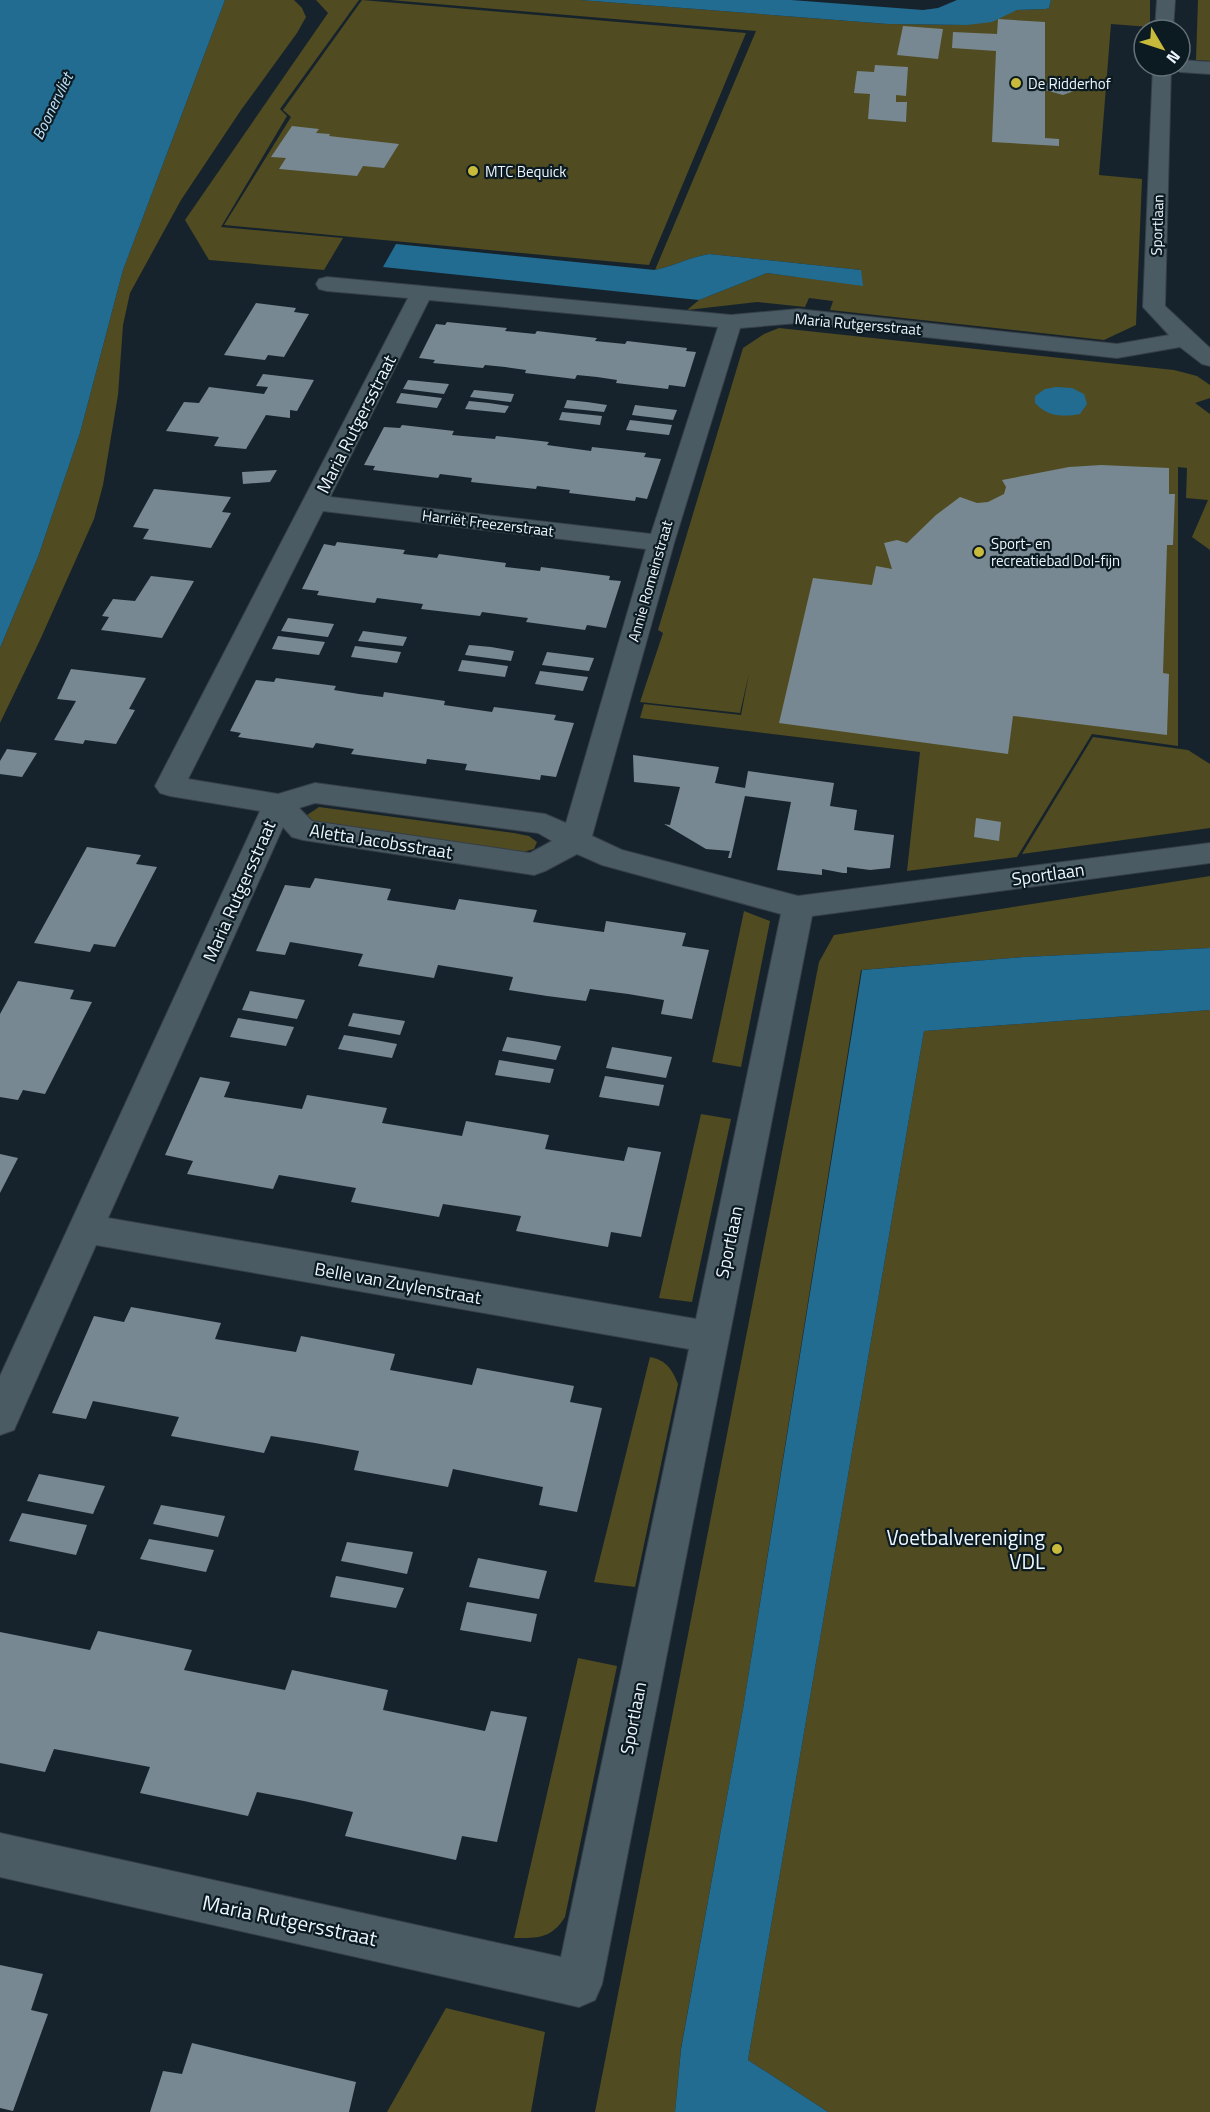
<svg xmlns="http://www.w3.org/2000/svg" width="1210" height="2112" font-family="'Titillium Web',sans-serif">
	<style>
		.green { fill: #504b20 }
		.water { fill: #226c92 }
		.building { fill: #778892 }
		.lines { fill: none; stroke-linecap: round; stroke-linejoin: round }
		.street-casing { stroke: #363f47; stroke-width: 2 }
		.street { fill: #4b5b64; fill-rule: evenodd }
		.poi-dot { fill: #c8bb3b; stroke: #0c1a22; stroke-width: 2 }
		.labels { text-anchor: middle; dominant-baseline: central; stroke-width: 4.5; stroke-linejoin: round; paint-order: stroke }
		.far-poi-label { font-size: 15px; fill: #edf6fc; stroke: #0c1a22; text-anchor: start }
		.far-street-label { font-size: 15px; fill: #edf6fc; stroke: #0c1a22 }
		.far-water-label { font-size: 16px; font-style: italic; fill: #bde1f8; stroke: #0c1a22 }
		.street-label { font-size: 18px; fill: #edf6fc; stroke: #0c1a22 }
		.near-poi-label { font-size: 21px; fill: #edf6fc; stroke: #0c1a22; text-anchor: end }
		.near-street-label { font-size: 21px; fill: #edf6fc; stroke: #0c1a22 }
	</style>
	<rect width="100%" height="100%" fill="#16232c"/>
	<g class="green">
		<path d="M225,0H294L302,8L306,17L297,33L241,110L181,200L130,293L123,325L118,395L103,485L94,519L40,640L0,723V648L38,557L80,433L123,270Z"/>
		<path d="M316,0H359L280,109L287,116L221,227L343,238L324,270L209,260L185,220L328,13Z"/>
		<path d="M362,0L746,33L649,265L224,225L291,117L283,110Z"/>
		<path d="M390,0H580L888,24L967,25L1017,10L1046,9L1049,8L1051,0H1150V27L1111,24L1099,175L1142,179L1136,325L1104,340L830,310L833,301L809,298L805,307L757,302L687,310L699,300L767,273L798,277L861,270L709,254C690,257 674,266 655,270L756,31Z"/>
		<path d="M1198,0H1210V61L1196,60Z"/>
		<path d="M779,328L1174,370L1197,376L1210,385V398L1195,403L1210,414V550L1192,537L1208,500L1186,498L1187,468L1178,467V746L1092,734L1017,857L907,871L920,752L640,718L644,704L741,715L749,673L740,713L640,702L663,633L658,630L743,348L764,334Z"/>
		<path d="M1093,737L1188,750L1210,764V828L1022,854Z"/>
		<path d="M319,807L514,833L529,836L537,842L534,849L523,852L310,824L307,815Z"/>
		<path d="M1210,876V948L1024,957L861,970L743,1709L681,2048L675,2112H595L819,962L834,935Z"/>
		<path d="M744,911L770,921L741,1067L712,1062Z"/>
		<path d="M1210,1010V2112H828L748,2060L924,1031Z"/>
		<path d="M701,1114L731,1119L692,1302L659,1298Z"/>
		<path d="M650,1357C666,1360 672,1369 678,1384L635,1587L594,1582Z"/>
		<path d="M578,1658L617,1666L565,1917C551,1939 538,1938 514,1938Z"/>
		<path d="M446,2008L545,2032L531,2112H387Z"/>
	</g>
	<g class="water">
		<path d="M0,0H225L123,270L80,433L38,557L0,648Z"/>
		<path d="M580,0H791L923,10L938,8L957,0H1051L1049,8L1046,9L1017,10L992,22L967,25L888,24Z"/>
		<path d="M396,244L655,270C674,266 690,257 709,254L861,270L863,286L767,273L699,300L383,267Z"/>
		<path d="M1056,387L1072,388L1084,394L1087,404L1080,414C1063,417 1048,417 1035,403V396L1045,389Z"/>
		<path d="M1210,948V1010L924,1031L748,2060L828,2112H675L681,2049L743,1709L862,970L1024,957Z"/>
	</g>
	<g class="building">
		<path d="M998,19L1045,22V84L1053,81L1065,82L1073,86L1074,91L1063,95L1045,90V138L1059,139V146L992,142L996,51L952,48L953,32L997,34Z"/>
		<path d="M903,26L943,29L938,59L897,55Z"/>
		<path d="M875,65L908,67L906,96L896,95V102H907L906,122L868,119L870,94L854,93L857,71L874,72Z"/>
		<path d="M292,126L319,129L316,133L330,134L329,136L399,144L384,168L363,166L357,176L279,169L286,158L271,157Z"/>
		<path d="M256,303L296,308L294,312L309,314L284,357L268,355L265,360L224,355Z"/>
		<path d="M447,322L507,328L505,331L535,334L537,331L597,338L595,341L625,344L627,341L687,348L686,351L696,352L685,387L669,385L668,389L616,383L617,380L597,377L577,375L575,379L525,373L526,370L505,367L485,365L483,368L433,363L435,360L419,358L436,324L445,325Z"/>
		<path d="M263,374L314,380L297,411L290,410V418L266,415L246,449L214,446L219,437L166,431L184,402L199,403L209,387L264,394L268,387L256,386Z"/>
		<path d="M408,380L449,384L444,394L403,389Z"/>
		<path d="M474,390L514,394L511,402L470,397Z"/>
		<path d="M401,393L442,398L437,408L396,403Z"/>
		<path d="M567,400L587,402L607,405L604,412L564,408Z"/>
		<path d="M469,401L489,403L509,406L505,413L465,409Z"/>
		<path d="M635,405L677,410L673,420L632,415Z"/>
		<path d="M562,412L583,414L602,416L600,425L559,420Z"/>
		<path d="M630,420L672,425L669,435L626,430Z"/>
		<path d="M402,425L454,431L452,435L495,439L496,436L549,442L547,445L591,451L592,447L646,453L644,457L661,459L647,499L636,497L635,501L569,493L570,490L537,486L536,489L471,482L472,478L440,474L438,478L373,470L375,466L364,465L384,427L400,428Z"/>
		<path d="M1101,465L1169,468V494H1175L1173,545H1167L1163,673L1169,674L1167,735L1013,716L1008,754L779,723L813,578L872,585L876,566L892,569L884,543L897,540L907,543L936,515L960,497L977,503L988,502L1004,494L1006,487L1002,480L1069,467Z"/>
		<path d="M277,470L270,482L243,484L242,472Z"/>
		<path d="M154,489L231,497L222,512L231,513L211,548L143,539L149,529L133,527Z"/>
		<path d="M337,542L405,550L403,554L437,558L439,554L506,563L505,567L540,571L541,567L610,576L609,580L621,581L606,628L587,625L585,630L526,622L528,618L482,612L480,616L421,609L423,604L377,598L375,603L317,595L319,591L302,589L324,544L335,546Z"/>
		<path d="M151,576L194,581L162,638L101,630L109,617L102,616L113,599L135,601Z"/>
		<path d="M288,618L334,624L328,637L281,631Z"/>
		<path d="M363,631L407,637L403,646L358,641Z"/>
		<path d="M278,636L325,642L319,655L272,649Z"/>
		<path d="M469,645L491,647L514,651L511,661L465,655Z"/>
		<path d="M355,646L401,652L397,663L351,657Z"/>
		<path d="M547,652L594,658L589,671L542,665Z"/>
		<path d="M462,660L486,663L508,666L505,677L458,671Z"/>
		<path d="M71,669L146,678L129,709L135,710L116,744L85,740L83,744L54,740L76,701L57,699Z"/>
		<path d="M540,671L588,677L583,691L535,684Z"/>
		<path d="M276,678L336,686L334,690L359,694L383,697L384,692L445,701L444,705L492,712L494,707L556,715L554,720L574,723L556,777L541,775L540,780L465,770L467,764L427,759L426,764L351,754L354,749L316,743L313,748L238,737L241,733L230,731L256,680L274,682Z"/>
		<path d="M7,749L37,753L22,777L0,774V761Z"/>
		<path d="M633,755L719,767L715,783L745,788L748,771L834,783L830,806L857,810L854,830L894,835L890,868L870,870L847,867V873H843L822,869V875L777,870L791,802L745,796L731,858H728L730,851L706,849L664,824L670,825L680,787L634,782Z"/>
		<path d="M976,818L1001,822L999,841L974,837Z"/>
		<path d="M87,847L141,855L136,864L157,867L115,947L94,944L90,952L34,943Z"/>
		<path d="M315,878L391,889L387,900L455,910L459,899L537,910L533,922L568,927L604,932L606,921L686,933L682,946L709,950L692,1019L661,1014L664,1000L628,994L590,989L586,1001L547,996L509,990L513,977L438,965L434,978L358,966L363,954L290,942L285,955L256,951L285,885L310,888Z"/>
		<path d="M18,981L74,990L70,999L92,1002L45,1094L23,1090L18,1100L0,1097V1014Z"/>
		<path d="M250,991L305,1000L297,1019L242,1010Z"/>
		<path d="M353,1013L405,1021L400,1035L348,1026Z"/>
		<path d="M238,1018L294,1027L286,1046L230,1037Z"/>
		<path d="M344,1035L370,1039L397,1044L392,1058L338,1049Z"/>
		<path d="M507,1037L533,1041L561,1046L556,1060L502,1051Z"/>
		<path d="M612,1047L672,1057L666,1078L606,1068Z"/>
		<path d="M499,1060L554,1069L550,1083L495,1075Z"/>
		<path d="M605,1076L664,1085L659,1106L599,1097Z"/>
		<path d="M200,1077L230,1082L224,1097L302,1109L307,1095L387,1108L382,1123L462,1136L466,1121L549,1135L545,1149L624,1161L628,1147L661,1152L641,1237L611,1232L608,1247L516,1231L521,1216L443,1204L439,1217L351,1202L356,1188L279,1175L273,1189L187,1174L193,1161L165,1155Z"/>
		<path d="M0,1154L18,1158L0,1193Z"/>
		<path d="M131,1307L221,1323L215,1339L296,1352L301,1336L395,1354L390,1370L472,1385L477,1368L574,1386L570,1402L602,1408L577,1512L539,1505L543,1487L453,1469L448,1487L354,1470L359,1451L315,1443L271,1436L264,1453L171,1436L179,1417L93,1401L86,1419L52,1413L94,1316L124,1322Z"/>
		<path d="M39,1474L105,1486L93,1514L27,1501Z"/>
		<path d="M161,1505L225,1516L218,1537L153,1524Z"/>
		<path d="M22,1513L87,1525L76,1555L9,1541Z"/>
		<path d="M149,1539L214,1550L206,1572L140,1559Z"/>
		<path d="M347,1542L413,1552L407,1574L341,1561Z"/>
		<path d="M478,1558L547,1571L539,1599L469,1587Z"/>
		<path d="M336,1576L371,1582L404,1588L396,1608L330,1597Z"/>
		<path d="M467,1602L537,1614L531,1642L460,1630Z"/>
		<path d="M98,1631L192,1650L184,1670L285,1690L292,1670L388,1690L383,1710L485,1731L491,1711L527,1717L497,1842L462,1836L456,1860L345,1836L353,1812L304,1801L257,1792L248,1816L140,1793L150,1767L54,1749L45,1772L0,1763V1632L90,1650Z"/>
		<path d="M0,1965L43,1974L31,2010L48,2014L13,2111L0,2108Z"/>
		<path d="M192,2043L356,2082L349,2112H150L163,2071L182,2074Z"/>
	</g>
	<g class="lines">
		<g class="street-casing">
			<g id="street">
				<path d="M1157,0H1175L1173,30H1155Z"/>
				<path d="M1180,60L1210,62V74L1180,72L1171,67L1165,306L1210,348V366L1202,364L1180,347L1117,358L798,323L740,328L674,543L592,836L622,850L798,896L1210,843V863L812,916L602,1984L595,2000L579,2007L0,1877V1833L561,1957L689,1349L96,1245L14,1430L0,1435V1376L260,811L170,796L160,793L155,786L408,298L327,291L319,289L316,284L319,279L327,277L731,315L798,309L1117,344L1169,335L1143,307L1153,66H1180ZM429,300L718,327L651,534L330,497ZM323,511L646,549L566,823L545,814L315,783L278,794L188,779ZM315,803L538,833L552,841L530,853L312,821L299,808ZM283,827L292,837L303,840L534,875L545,871L577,854L602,865L781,914L696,1319L108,1218Z"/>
			</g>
		</g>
		<use href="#street" class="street"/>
	</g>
	<g class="poi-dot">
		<circle cx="1016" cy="83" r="6"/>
		<circle cx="473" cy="171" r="6"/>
		<circle cx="979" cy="552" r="6"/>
		<circle cx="1057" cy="1549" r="6"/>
	</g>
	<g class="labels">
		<g class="far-poi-label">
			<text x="1028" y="83">De Ridderhof</text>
			<text x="485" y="171">MTC Bequick</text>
			<text x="991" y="543">Sport- en<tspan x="991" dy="17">recreatiebad Dol-fijn</tspan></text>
		</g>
		<g class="far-street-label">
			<text transform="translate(1157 225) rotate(-88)">Sportlaan</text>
			<text transform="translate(858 324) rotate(5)">Maria Rutgersstraat</text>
			<text transform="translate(488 523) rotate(7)">Harriët Freezerstraat</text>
			<text transform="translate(650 581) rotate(-74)">Annie Romeinstraat</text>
		</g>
		<g class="far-water-label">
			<text transform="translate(52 106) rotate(-64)">Boonervliet</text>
		</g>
		<g class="street-label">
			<text transform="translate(356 424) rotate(-63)">Maria Rutgersstraat</text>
			<text transform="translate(381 841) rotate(9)">Aletta Jacobsstraat</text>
			<text transform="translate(1048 874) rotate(-8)">Sportlaan</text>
			<text transform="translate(239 891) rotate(-66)">Maria Rutgersstraat</text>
			<text transform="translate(729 1242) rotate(-78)">Sportlaan</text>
			<text transform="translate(398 1283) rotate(10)">Belle van Zuylenstraat</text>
			<text transform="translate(633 1718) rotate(-79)">Sportlaan</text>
		</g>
		<g class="near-poi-label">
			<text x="1045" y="1537">Voetbalvereniging<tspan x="1045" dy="24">VDL</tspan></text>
		</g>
		<g class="near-street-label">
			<text transform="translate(290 1920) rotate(12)">Maria Rutgersstraat</text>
		</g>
	</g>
	<g transform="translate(1162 48) rotate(129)"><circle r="28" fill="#0c1a22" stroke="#667279" stroke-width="1.5"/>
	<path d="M0-4.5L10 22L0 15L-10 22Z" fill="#c8bb3b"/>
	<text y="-9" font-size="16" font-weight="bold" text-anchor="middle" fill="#edf6fc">N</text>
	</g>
</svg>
